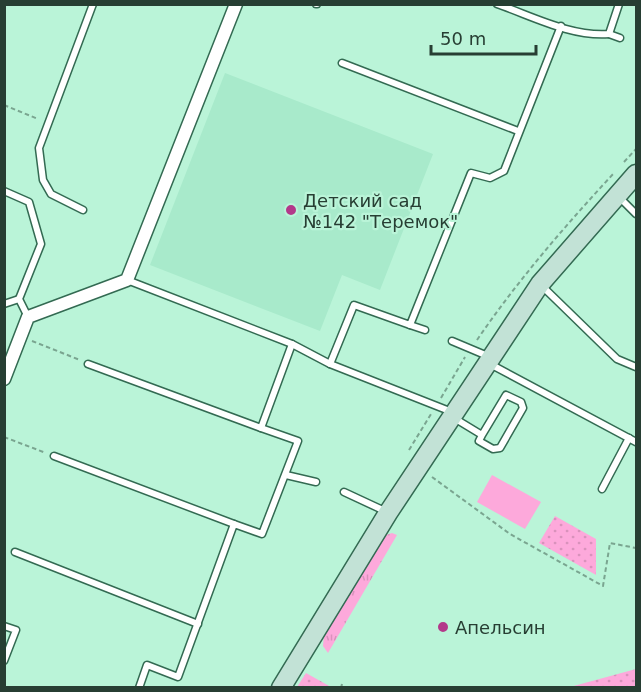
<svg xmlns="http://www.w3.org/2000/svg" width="641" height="692" font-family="'DejaVu Sans',sans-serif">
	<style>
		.built { fill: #a8eacb }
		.grass { fill: url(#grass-tufts) }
		.park { fill: url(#park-dots) }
		.pitch { fill: #fda9db }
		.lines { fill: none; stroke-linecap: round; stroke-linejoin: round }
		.lane-casing { stroke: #336a52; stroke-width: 9 }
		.street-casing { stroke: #336a52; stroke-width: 15 }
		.secondary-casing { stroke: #336a52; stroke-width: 21 }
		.path { stroke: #7aa590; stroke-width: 2; stroke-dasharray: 4.5 3; stroke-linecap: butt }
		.lane { stroke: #fff; stroke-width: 6 }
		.street { stroke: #fff; stroke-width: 12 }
		.secondary { stroke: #c2e2d6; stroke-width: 18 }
		.poi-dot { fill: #b3388a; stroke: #baf4d8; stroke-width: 2 }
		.labels { text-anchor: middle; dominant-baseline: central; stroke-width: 4.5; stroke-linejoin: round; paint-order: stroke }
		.poi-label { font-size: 18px; fill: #273e33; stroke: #baf4d8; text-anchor: start }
	</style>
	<defs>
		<pattern id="grass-tufts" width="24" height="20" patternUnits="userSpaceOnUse" patternTransform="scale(1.5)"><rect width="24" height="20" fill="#fda9db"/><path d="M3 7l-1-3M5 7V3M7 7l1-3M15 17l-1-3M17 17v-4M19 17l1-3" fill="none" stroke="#d992bc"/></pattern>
		<pattern id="park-dots" width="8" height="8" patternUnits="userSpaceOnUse" patternTransform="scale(1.5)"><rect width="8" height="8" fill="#fda9db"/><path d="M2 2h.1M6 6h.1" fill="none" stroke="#d992bc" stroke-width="1.8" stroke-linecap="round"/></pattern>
	</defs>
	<rect width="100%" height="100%" fill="#baf4d8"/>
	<path class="built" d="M225,73L433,154L380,290L342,275L320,331L150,265Z"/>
	<path class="grass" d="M392,533L397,535L328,653L323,646L324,634L383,536Z"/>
	<g class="park">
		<path d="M555,516L596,539V575L539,543Z"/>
		<path d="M636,669V687H570Z"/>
		<path d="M306,673L331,687H297Z"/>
	</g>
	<path class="pitch" d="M492,475L541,502L525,529L477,502Z"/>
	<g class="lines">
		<g class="lane-casing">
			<g id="lane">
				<path d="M316,4H317"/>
				<path d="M497,4C532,16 571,37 609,34L619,4"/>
				<path d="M609,34L620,38"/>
				<path d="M342,63L518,131"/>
				<path d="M4,191L29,202L41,244L19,299L28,317"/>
				<path d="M618,196L636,214"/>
				<path d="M83,210L51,194L43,180L39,148L93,4"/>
				<path d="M127,280L292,344L330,364L452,412"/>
				<path d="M542,286L617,359L636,367"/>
				<path d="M4,304L19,299"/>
				<path d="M410,325L425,330"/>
				<path d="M452,341L490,357"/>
				<path d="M88,364L261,428"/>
				<path d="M330,364L354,305L410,325L471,173L490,178L504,171L561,26"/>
				<path d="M490,364L636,442"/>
				<path d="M454,418L482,435L506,395L521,402L523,408L500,448L493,449L479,441L482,435"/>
				<path d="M54,456L234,524"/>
				<path d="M286,475L316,482"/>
				<path d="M602,489L629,438"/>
				<path d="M344,492L387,512"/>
				<path d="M15,552L198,624"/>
				<path d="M4,626L16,630L4,661"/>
				<path d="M139,688L147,665L178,677L234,524L262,534L298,441L261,428L292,344"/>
			</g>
		</g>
		<g class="street-casing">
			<path id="street" d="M4,379L28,317L127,280L236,4"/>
		</g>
		<g class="secondary-casing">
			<path id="secondary" d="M281,688L388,513L540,284L636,174"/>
		</g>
		<g class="path">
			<path d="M4,105L38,119"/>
			<path d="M624,162L636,149"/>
			<path d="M477,340C518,280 565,226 614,173"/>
			<path d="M32,341L80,360"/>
			<path d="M441,398L465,357"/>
			<path d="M4,437L46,453"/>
			<path d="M409,450L431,414"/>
			<path d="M432,477L510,534L603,586L610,543L636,548"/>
			<path d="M341,688L342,684"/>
		</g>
		<use href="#lane" class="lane"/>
		<use href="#street" class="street"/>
		<use href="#secondary" class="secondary"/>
	</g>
	<g class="poi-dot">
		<circle cx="291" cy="210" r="6"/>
		<circle cx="443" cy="627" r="6"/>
	</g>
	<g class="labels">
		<g class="poi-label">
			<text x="303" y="200">Детский сад<tspan x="303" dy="21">№142 "Теремок"</tspan></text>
			<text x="455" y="627">Апельсин</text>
		</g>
	</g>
	<rect width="641" height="692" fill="none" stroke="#273e33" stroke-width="12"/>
	<path d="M431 45v9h105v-9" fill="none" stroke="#273e33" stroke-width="3"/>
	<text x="440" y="45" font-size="18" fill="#273e33" stroke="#baf4d8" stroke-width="4.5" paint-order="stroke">50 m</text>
</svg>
